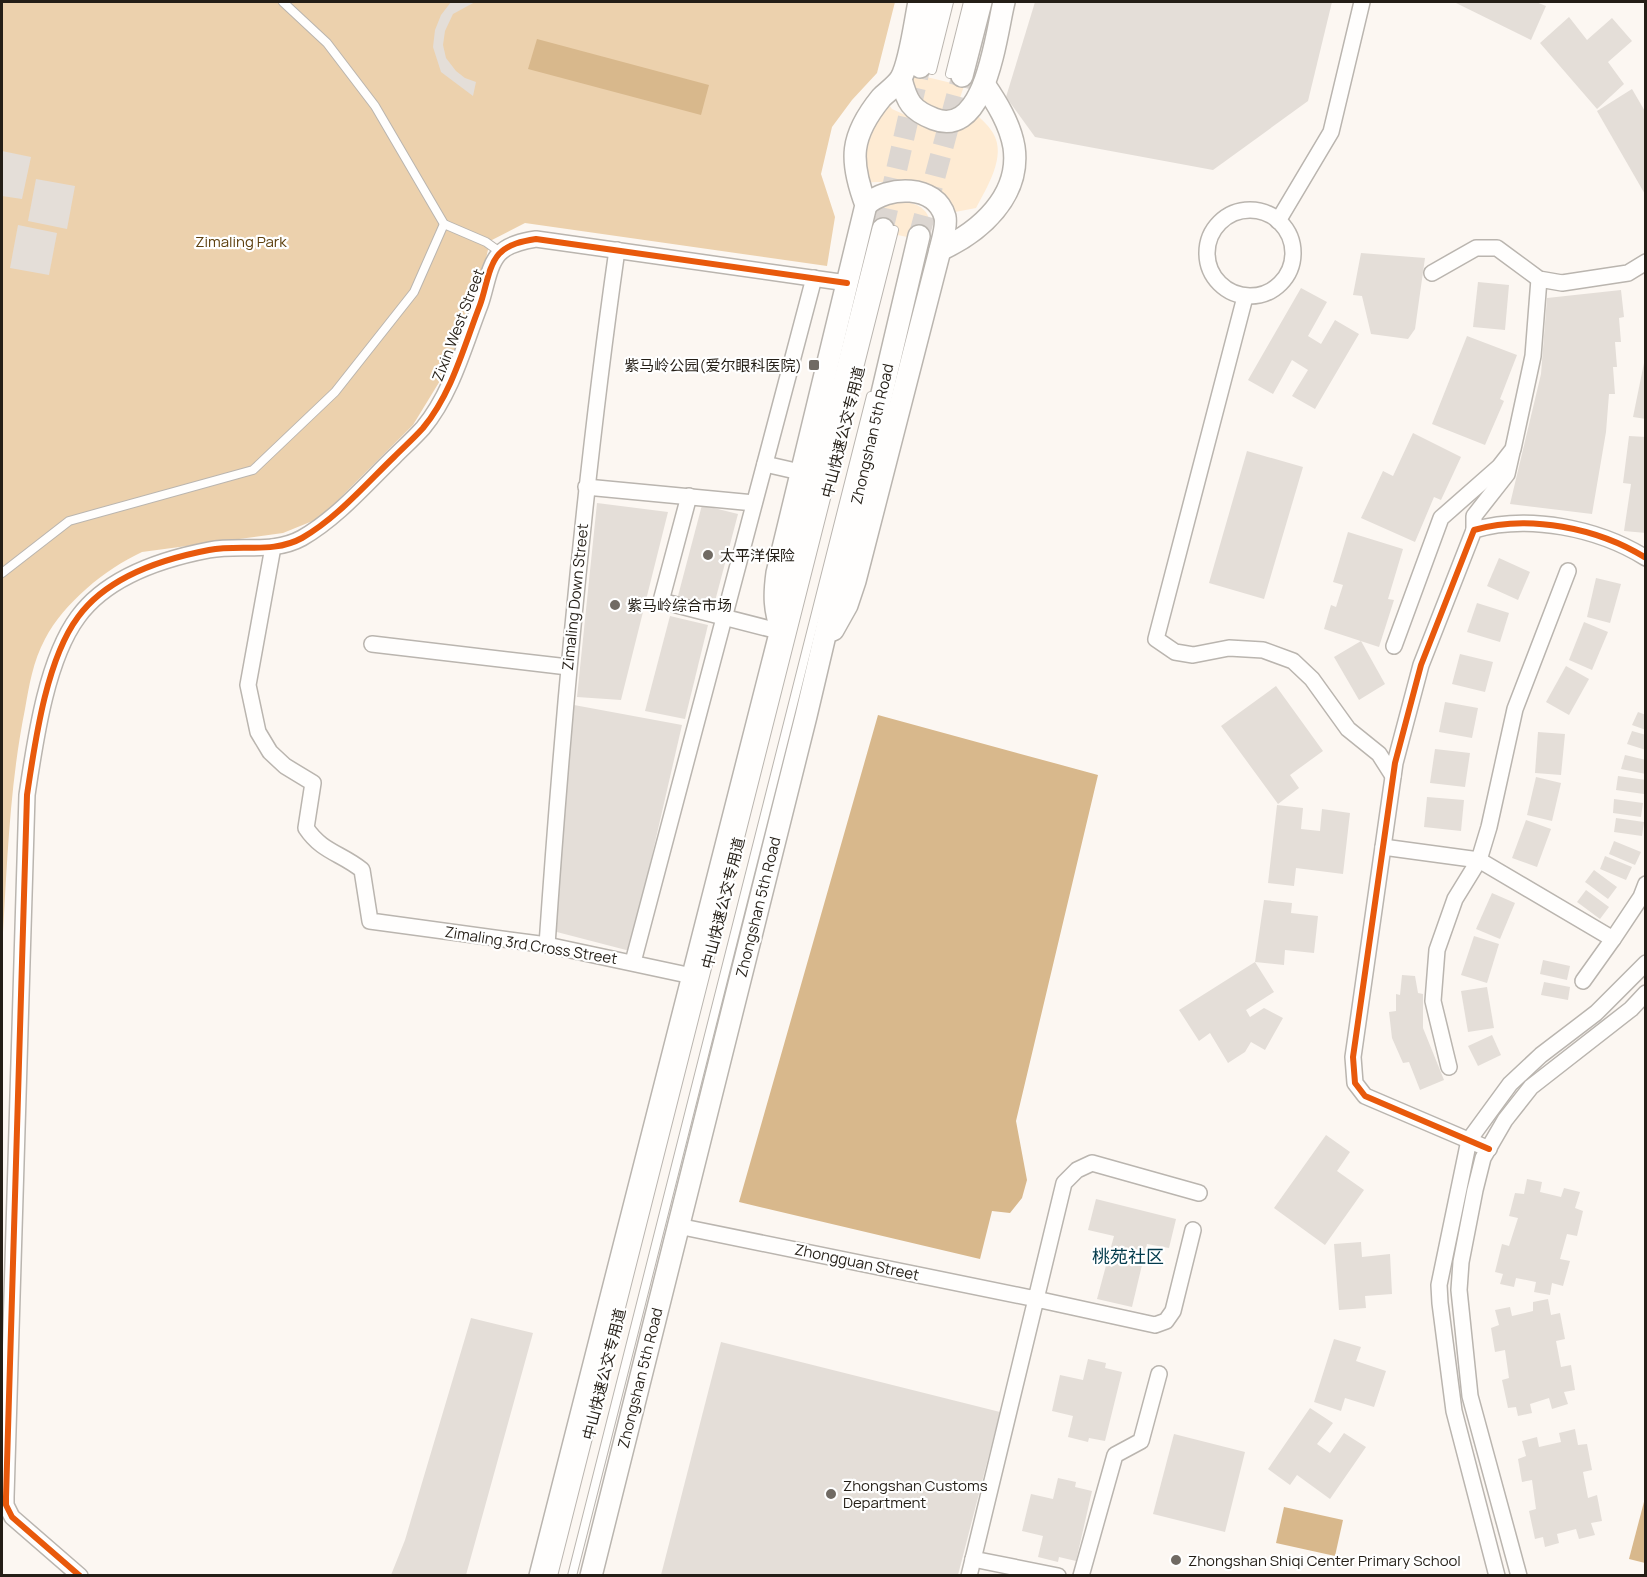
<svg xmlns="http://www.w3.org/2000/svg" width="1647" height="1577" font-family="Manrope,'Noto Sans SC',sans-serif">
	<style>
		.green { fill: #feebd3 }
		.forest { fill: #ecd1ad }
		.water { fill: #d8b88c }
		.building { fill: #e4ded8 }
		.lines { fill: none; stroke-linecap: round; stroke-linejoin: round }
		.secondary-tunnel { stroke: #dcd6d1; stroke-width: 21; stroke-dasharray: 21 10; stroke-linecap: butt }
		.service-casing { stroke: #bab5af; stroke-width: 10 }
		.minor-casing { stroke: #bab5af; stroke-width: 18 }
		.secondary-casing { stroke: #bab5af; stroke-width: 24 }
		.service { stroke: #fffefd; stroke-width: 8 }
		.minor { stroke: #fffefd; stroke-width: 15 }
		.secondary { stroke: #fffefd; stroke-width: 21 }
		.cycleway-casing { stroke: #fff; stroke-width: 10 }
		.cycleway { stroke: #e8590c; stroke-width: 6 }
		.poi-dot { fill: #706a63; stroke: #fff; stroke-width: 2 }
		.labels { text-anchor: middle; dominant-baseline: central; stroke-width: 4.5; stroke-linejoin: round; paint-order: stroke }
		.park-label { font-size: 15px; fill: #5e400e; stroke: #fff }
		.street-label { font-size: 15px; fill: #241e16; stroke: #fff }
		.poi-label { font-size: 15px; fill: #241e16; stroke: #fff; text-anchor: start }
		.quarter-label { font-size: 18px; fill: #033b4c; stroke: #fff }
	</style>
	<rect width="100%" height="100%" fill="#fcf7f2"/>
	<g class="green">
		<path d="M910,73L964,86L958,104L943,114L916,109Z"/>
		<path d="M885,99L892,109L930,126L977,115C982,120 989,126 993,133C1007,156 987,187 976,208L955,212C936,181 894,180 861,183L869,122Z"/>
		<path d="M892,201C919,201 937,210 927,241L873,230L877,212Z"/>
	</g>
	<path class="forest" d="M2,2H895L877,73L852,100L832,127L821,174L835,217L827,266L525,223L490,241L480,285L449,366L413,425L320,518L283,533L142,552C105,569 64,603 45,639C33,661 29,686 25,709C9,788 7,869 2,950Z"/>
	<g class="water">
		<path d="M537,39L709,85L701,115L528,69Z"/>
		<path d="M878,715L1098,775L1016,1121L1027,1180L1022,1198L1010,1213L992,1211L980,1259L739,1202Z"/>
		<path d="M1645,1498V1563L1629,1559Z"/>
		<path d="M1284,1507L1343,1520L1335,1556L1276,1543Z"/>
	</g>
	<g class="building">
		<path d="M451,2H475L453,14L445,31L443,45L446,58L456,71L465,78L476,82L473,96L441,72L433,47L435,30L441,15Z"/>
		<path d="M1035,2H1332L1308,101L1213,170L1035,137L1006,97Z"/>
		<path d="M1454,2H1536L1546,6L1531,40Z"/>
		<path d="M1569,17L1587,40L1612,18L1632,41L1608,62L1624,84L1597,109L1540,43Z"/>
		<path d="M1632,89L1646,113V196L1597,111Z"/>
		<path d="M2,151L31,157L22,199L2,196Z"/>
		<path d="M36,179L75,186L67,229L28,221Z"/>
		<path d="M18,225L57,233L49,275L10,268Z"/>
		<path d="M1361,253L1425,258L1415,329L1408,339L1371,334L1362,296L1353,295Z"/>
		<path d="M1478,282L1509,285L1505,330L1473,327Z"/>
		<path d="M1301,288L1327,302L1308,336L1321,344L1335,320L1359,334L1315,409L1292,396L1308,370L1292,360L1273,394L1248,380Z"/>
		<path d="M1621,290L1624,317L1619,318L1621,342H1615L1617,367H1613L1615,394H1609L1606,432L1592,514L1510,504L1541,374L1547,298Z"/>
		<path d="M1467,336L1517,355L1500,399L1504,401L1485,445L1432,424Z"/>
		<path d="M1646,353V419L1633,417Z"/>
		<path d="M1413,433L1461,457L1441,500L1434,497L1415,542L1361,518L1383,471L1393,476Z"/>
		<path d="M1629,436L1646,437V533L1624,531L1631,484L1623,483Z"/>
		<path d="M1247,451L1303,467L1264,599L1209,583Z"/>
		<path d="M597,503L668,512L621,700L577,697Z"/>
		<path d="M702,505L738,514L714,605L678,596Z"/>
		<path d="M1348,532L1403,549L1388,599L1394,600L1379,647L1324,629L1331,605L1336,607L1343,585L1333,582Z"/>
		<path d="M1499,558L1530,572L1518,600L1487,586Z"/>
		<path d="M1596,578L1621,584L1610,623L1587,617Z"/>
		<path d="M1477,603L1509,613L1500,642L1467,632Z"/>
		<path d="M670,616L708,625L685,719L645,711Z"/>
		<path d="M1584,622L1608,632L1592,670L1569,660Z"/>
		<path d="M1361,641L1385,684L1359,700L1334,657Z"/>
		<path d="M1460,654L1493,662L1485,692L1452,684Z"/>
		<path d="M1566,666L1589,679L1569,715L1546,702Z"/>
		<path d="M1276,686L1323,751L1290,775L1299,788L1278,804L1221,726Z"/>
		<path d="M1445,702L1478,708L1472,738L1439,732Z"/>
		<path d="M574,705L682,725L630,951L553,931Z"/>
		<path d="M1638,712L1646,715V730L1632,725Z"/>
		<path d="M1632,731L1646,735V750L1627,744Z"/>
		<path d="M1538,732L1565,734L1561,775L1535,773Z"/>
		<path d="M1435,749L1470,753L1465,787L1430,783Z"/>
		<path d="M1625,755L1646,760V774L1621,769Z"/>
		<path d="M1618,776L1646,780L1644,794L1616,790Z"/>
		<path d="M1536,777L1561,783L1552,821L1527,815Z"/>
		<path d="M1427,797L1464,800L1461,831L1424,827Z"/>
		<path d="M1614,799L1643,803L1641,817L1613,813Z"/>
		<path d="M1277,805L1303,808L1301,829L1320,831L1322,809L1350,813L1343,874L1296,868L1294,886L1268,883Z"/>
		<path d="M1616,818L1644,822L1642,836L1614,832Z"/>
		<path d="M1526,820L1551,829L1537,867L1512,858Z"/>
		<path d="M1614,841L1641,852L1635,865L1609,854Z"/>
		<path d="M1605,856L1632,867L1626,880L1600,869Z"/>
		<path d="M1594,870L1617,887L1608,899L1585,882Z"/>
		<path d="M1586,890L1609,907L1600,919L1577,902Z"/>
		<path d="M1492,893L1515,903L1500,939L1476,929Z"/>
		<path d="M1264,900L1292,903L1291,913L1318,916L1314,953L1285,950L1284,965L1255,962L1274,992L1246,1010L1250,1017L1264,1008L1283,1018L1265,1050L1251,1042L1245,1052L1228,1063L1210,1033L1199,1041L1179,1010L1255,962Z"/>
		<path d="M1474,936L1499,944L1487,983L1461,975Z"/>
		<path d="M1543,960L1570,966L1567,980L1540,974Z"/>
		<path d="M1402,975L1415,976L1418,993L1423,994V1028L1444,1080L1420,1090L1409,1062L1403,1063L1392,1038L1389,1012L1396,1011V994L1400,995Z"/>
		<path d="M1544,982L1570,987L1568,1000L1541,995Z"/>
		<path d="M1487,987L1494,1028L1468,1032L1461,991Z"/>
		<path d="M1492,1035L1501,1055L1478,1066L1468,1046Z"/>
		<path d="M1326,1135L1350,1152L1337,1171L1364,1190L1325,1245L1274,1208Z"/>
		<path d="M1527,1179L1542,1182L1540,1192L1561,1197L1564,1188L1580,1192L1575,1208L1583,1211L1577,1236L1567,1234L1560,1259L1570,1261L1563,1286L1552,1283L1550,1295L1534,1292L1536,1282L1516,1278L1514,1287L1500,1284L1503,1274L1495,1272L1502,1244L1509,1246L1518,1218L1509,1216L1515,1193L1524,1194Z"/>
		<path d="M1096,1199L1176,1219L1169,1248L1147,1244L1132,1307L1097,1299L1114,1236L1088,1230Z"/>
		<path d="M1361,1242L1362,1257L1390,1254L1392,1294L1365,1296L1366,1308L1339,1310L1334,1244Z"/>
		<path d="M1548,1299L1551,1315L1560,1313L1565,1339L1556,1341L1561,1367L1571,1365L1575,1390L1564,1392L1568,1404L1552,1409L1549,1398L1530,1404L1532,1413L1518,1416L1516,1407L1508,1408L1502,1380L1509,1378L1505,1350L1495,1352L1491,1328L1499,1325L1495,1310L1510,1307L1512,1316L1533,1311V1302Z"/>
		<path d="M471,1318L533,1333L466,1575H391L405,1540Z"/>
		<path d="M1334,1339L1361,1347L1356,1361L1386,1371L1374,1407L1345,1398L1341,1411L1314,1402Z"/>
		<path d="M721,1342L1000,1412L958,1575H661Z"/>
		<path d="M1088,1359L1106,1363L1105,1368L1122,1372L1105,1441L1089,1438L1088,1442L1068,1437L1073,1416L1052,1411L1060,1375L1083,1380Z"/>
		<path d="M1310,1408L1333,1423L1317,1444L1330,1453L1344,1433L1366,1447L1330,1499L1297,1475L1290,1485L1268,1469Z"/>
		<path d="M1575,1429L1578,1445L1587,1444L1592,1470L1583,1472L1588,1498L1597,1495L1602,1521L1591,1523L1595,1535L1579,1539L1576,1529L1557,1534L1559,1543L1545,1547L1543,1537L1535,1539L1529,1511L1536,1509L1532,1480L1522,1482L1518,1459L1526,1456L1522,1441L1537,1437L1539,1447L1561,1442L1559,1433Z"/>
		<path d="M1174,1434L1245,1452L1225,1532L1153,1514Z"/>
		<path d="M1058,1478L1076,1482L1075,1487L1092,1491L1076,1561L1059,1557L1058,1562L1038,1557L1043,1536L1022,1531L1031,1494L1053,1499Z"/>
	</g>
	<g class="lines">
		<g class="secondary-tunnel">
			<path d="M883,229L920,67"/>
			<path d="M919,236L962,76"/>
		</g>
		<g class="service-casing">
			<g id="service">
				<path d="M283,2L327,43L375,106L444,224L486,242L500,252"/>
				<path d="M932,70L949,2"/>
				<path d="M950,74L968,2"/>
				<path d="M2,573L69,521L253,470L335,392L414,292L444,224"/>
				<path d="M553,1576L894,230"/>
				<path d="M572,1576L871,396"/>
			</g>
		</g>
		<g class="minor-casing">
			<g id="minor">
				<circle cx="1250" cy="253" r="43"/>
				<path d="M1278,221L1331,132L1362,2"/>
				<path d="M1432,273L1476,248H1497L1539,279L1562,283L1628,273L1646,262"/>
				<path d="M1245,297L1156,639L1175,652L1193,655L1229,648L1263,650L1293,661L1312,679L1348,729L1379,754L1393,776"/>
				<path d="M765,464L800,472"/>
				<path d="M586,487L754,503"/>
				<path d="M689,496L661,601L782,632"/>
				<path d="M1474,530V516L1507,474L1512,452"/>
				<path d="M273,547L248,685L258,732L270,752L285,766L313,783L306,828C322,852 341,853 362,870L370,921L547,945L692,976"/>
				<path d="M372,644L568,667"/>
				<path d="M1394,646L1441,518L1499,467L1513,449L1533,356L1539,279"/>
				<path d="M1383,847L1479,860L1613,939L1641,897L1646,884"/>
				<path d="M547,945C563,713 584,481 617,250"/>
				<path d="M633,962L814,278"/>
				<path d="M1583,981L1613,939"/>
				<path d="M1449,1067L1433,1001L1437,950L1455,899L1479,860L1489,827L1515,709L1568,571"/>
				<path d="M1489,1149L1365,1096L1355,1083L1353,1057L1395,763L1421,665L1474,530C1528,514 1598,528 1646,558"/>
				<path d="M678,1226L1036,1299L1064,1183L1077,1170L1092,1163L1199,1193"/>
				<path d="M973,1559L1058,1576"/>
				<path d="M80,1576L12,1517L6,1505V1497L27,795C35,742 46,660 78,617C107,577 162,559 209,550C240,544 273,554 302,538C337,518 366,484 394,457C404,447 414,438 423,428C452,393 464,346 480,305C486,289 488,266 499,254C508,244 523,241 536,239L847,283"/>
				<path d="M969,1576L1036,1299L1155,1325L1166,1321L1173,1311L1193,1230"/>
				<path d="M1081,1576L1115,1455L1141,1441L1159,1374"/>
				<path d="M1497,1576L1454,1411L1440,1303L1439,1285L1469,1140L1510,1084L1541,1055L1596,1013L1646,963"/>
				<path d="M1519,1576L1470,1396L1459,1290L1461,1262L1475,1190L1483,1158L1505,1120L1531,1087L1631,1009L1646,993"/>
			</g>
		</g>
		<g class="secondary-casing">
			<g id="secondary">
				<path d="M920,67L937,2"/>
				<path d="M962,76L981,2"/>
				<path d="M901,79C907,102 911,110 934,119C986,139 996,33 1004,2"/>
				<path d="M940,250C980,232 1021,196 1014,147C1010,124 997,103 984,84"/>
				<path d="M833,630L847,605L855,581L940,250C942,241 947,226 945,217C936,184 888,185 866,205"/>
				<path d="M782,631C774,610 774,595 777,573L866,205C849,160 850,136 881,98C887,92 897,85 901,78C910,62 915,21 919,2"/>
				<path d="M540,1576L883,229"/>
				<path d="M591,1576L806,716L919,236"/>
			</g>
		</g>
		<use href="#service" class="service"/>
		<use href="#minor" class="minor"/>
		<use href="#secondary" class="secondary"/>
		<g class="cycleway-casing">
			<g id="cycleway">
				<path d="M1489,1149L1365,1096L1355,1083L1353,1057L1395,763L1421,665L1474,530C1528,514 1598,528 1646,558"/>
				<path d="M80,1576L12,1517L6,1505V1497L27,795C35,742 46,660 78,617C107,577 162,559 209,550C240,544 273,554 302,538C337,518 366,484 394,457C404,447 414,438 423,428C452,393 464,346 480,305C486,289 488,266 499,254C508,244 523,241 536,239L847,283"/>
			</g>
		</g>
		<use href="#cycleway" class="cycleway"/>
	</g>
	<g class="poi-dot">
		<rect x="808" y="359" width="12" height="12" rx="3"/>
		<circle cx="708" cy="555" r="6"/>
		<circle cx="615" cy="605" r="6"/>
		<circle cx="831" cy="1494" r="6"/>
		<circle cx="1176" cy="1560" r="6"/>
	</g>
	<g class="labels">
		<g class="park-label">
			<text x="241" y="241">Zimaling Park</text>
		</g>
		<g class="street-label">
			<text transform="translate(458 325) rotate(-69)">Zixin West Street</text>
			<text transform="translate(843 432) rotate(-76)">中山快速公交专用道</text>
			<text transform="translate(872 434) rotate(-77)">Zhongshan 5th Road</text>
			<text transform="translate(575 597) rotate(-84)">Zimaling Down Street</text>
			<text transform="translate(723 903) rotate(-76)">中山快速公交专用道</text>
			<text transform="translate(758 907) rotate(-76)">Zhongshan 5th Road</text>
			<text transform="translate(531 945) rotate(9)">Zimaling 3rd Cross Street</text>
			<text transform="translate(857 1262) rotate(12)">Zhongguan Street</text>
			<text transform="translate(604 1374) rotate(-76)">中山快速公交专用道</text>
			<text transform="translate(640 1378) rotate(-76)">Zhongshan 5th Road</text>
		</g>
		<g class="poi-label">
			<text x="802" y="365" text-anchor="end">紫马岭公园(爱尔眼科医院)</text>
			<text x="720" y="555">太平洋保险</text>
			<text x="627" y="605">紫马岭综合市场</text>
			<text x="843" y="1485">Zhongshan Customs<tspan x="843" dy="17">Department</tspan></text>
			<text x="1188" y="1560">Zhongshan Shiqi Center Primary School</text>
		</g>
		<g class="quarter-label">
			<text x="1128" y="1256">桃苑社区</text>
		</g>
	</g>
	<rect width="1647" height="1577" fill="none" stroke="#241e16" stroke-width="6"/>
</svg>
